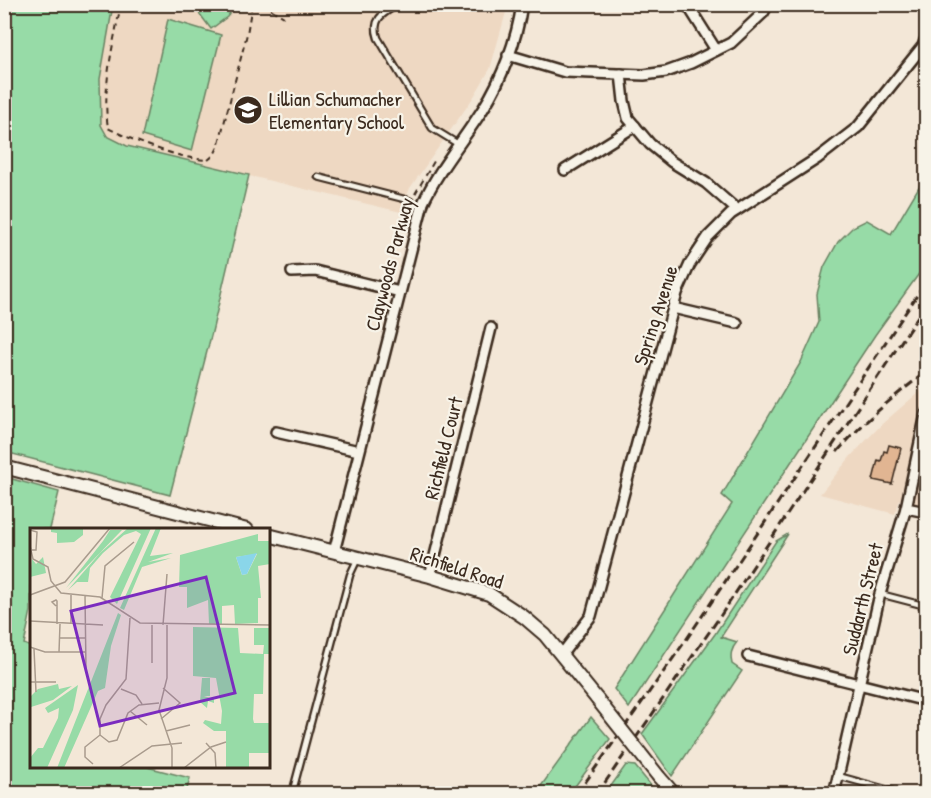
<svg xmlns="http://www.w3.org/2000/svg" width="931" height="798" font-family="'Patrick Hand',sans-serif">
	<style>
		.built { fill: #eed8c2 }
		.green { fill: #97dba7; stroke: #698262; stroke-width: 1.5 }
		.building { fill: #e1b592; stroke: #3b2a1e; stroke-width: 1.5 }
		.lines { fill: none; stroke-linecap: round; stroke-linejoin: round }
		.lane-casing { stroke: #3b2a1e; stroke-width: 9 }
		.street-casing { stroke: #3b2a1e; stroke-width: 14 }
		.secondary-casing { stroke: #3b2a1e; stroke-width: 16 }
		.path { stroke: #3b2a1e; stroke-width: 2; stroke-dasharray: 6 4.5; stroke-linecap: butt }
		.lane { stroke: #f7f3e8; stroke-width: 4.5 }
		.street { stroke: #f7f3e8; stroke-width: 9 }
		.secondary { stroke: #f7f3e8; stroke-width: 12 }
		.rail { stroke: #3b2a1e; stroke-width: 3; stroke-dasharray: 9 4.5; stroke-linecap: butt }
		.secondary-bridge-casing { stroke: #3b2a1e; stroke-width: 16; stroke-linecap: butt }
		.secondary-bridge { stroke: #f7f3e8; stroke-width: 12 }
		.labels { text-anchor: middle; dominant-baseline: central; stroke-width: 4.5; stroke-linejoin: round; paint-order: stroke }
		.poi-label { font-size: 20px; fill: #3b2a1e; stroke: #f7f3e8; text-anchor: start }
		.street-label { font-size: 20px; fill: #3b2a1e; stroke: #f7f3e8 }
		.inset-road { fill: none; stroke: #a99b8d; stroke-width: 1.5 }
		.view { fill: #7b2cbf; fill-opacity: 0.15; stroke: #7b2cbf; stroke-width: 3 }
		.inset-edge { fill: none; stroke: #3b2a1e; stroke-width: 3 }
	</style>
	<rect width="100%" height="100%" fill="#f3e7d7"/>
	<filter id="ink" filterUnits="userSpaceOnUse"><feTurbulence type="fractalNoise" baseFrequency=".0167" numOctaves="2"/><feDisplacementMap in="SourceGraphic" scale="12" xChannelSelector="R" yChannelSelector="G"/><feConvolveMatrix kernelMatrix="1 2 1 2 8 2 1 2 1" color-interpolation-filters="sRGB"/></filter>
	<g filter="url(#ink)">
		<g class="built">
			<path d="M58,5H508L490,69L473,98L410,188L401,212L27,123Z"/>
			<path d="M926,386V506L900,499L895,514L820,494L851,456L883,423Z"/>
		</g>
		<g class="green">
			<path d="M4,5H113L100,79L101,125L107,136L127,146L249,175L212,332L170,495L5,452Z"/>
			<path d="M193,5H236L227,17L211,29Z"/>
			<path d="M168,19L221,35L192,151L142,136Z"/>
			<path d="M926,175V264L875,335L629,708L614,689L732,504L722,495L801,362L819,322L817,294L824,267L838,242L853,227L867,220L891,234Z"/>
			<path d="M5,477L59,492L50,529L32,530L31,611L24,644L31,647L32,766L147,767L190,778L186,793H5Z"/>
			<path d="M788,534L721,637L737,642C731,649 730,655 732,664L742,671L672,776L642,734L715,634L776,541Z"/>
			<path d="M591,717L610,739L570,793H536Z"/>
			<path d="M626,765L635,766L657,793H606Z"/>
		</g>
		<path class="building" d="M889,445L901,448L892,484L873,480L878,460L881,461L884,451L887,452Z"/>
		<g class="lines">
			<g class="lane-casing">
				<g id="lane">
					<path d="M399,4C384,13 371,18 378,38L432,128L458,144"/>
					<path d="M318,177L408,200L422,208"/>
					<path d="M880,594L926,606"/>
					<path d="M838,776L903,794"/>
					<path d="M292,794L350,575L358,558"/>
				</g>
			</g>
			<g class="street-casing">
				<g id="street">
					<path d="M687,4L716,50"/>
					<path d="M508,55L565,72L644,75L666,72L691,63L731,43L763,13L768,4"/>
					<path d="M621,74L624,101L628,118L650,144L672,162L706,183L737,210"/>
					<path d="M565,170L635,126"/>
					<path d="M292,272L315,271L400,292"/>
					<path d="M673,308L737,323"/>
					<path d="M276,432L359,451"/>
					<path d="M906,508L926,512"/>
					<path d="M334,552L423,203C439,168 463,141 483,109C502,79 517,40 522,4"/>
					<path d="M430,576L491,328"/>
					<path d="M562,654L591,616L677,293L690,264L708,237L731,214L818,158L858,127L923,46L926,38"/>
					<path d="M748,656L926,701"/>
					<path d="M834,794L880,594L906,508L926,414"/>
				</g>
			</g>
			<g class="secondary-casing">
				<g id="secondary">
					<path d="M4,467L247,530"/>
					<path d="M268,535L430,576L489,594L524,617L545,635L597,699"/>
					<path d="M659,777L674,794"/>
				</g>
			</g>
			<g class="path">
				<path d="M121,4C113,45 102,87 108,128C133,141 180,159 208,160L214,155L218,147L247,34L252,4"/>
				<path d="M262,4L284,17"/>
				<path d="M415,194L436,158"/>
			</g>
			<use href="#lane" class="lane"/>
			<use href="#street" class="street"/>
			<use href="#secondary" class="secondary"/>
			<g class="rail">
				<path d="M837,452C864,421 894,396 926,372"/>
				<path d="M577,794L686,640L926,282"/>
				<path d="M597,794L721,615L926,304"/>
			</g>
			<g class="secondary-bridge-casing">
				<path id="secondary-bridge" d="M597,699L659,777"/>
			</g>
			<use href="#secondary-bridge" class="secondary-bridge"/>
		</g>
	</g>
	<defs>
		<g id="school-disc" transform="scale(1.5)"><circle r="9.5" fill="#3b2a1e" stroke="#f7f3e8"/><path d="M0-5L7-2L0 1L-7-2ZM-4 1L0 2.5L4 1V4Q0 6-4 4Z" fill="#fff"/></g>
	</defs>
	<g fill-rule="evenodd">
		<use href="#school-disc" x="248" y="110"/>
	</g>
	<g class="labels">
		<g class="poi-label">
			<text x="269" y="98">Lillian Schumacher<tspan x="269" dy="23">Elementary School</tspan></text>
		</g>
		<g class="street-label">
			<text transform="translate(389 264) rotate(-75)">Claywoods Parkway</text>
			<text transform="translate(655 315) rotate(-72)">Spring Avenue</text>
			<text transform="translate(443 448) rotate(-76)">Richfield Court</text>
			<text transform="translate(457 567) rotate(18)">Richfield Road</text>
			<text transform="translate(862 599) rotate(-76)">Suddarth Street</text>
		</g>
	</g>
	<g transform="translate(30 528)">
		<rect width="240" height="240" fill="#f3e7d7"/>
		<path d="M21,0H53V7L44,14L27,15V5L21,4ZM98,0H121L87,76L80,69L111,6L106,3L94,7L73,25L60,40L58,54H47L38,62L70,25ZM126,0H131L120,28L143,25L118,34L141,30L112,39L94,82L90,80ZM80,2H92L36,60L73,13ZM228,6V13H240V36L228,38L231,70H228V95L205,96L204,77L192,78V96H179L178,72L157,80V59H149L150,27ZM227,26L217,46L212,47L206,29ZM13,29L16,45L0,49L2,31L6,36ZM88,85L91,87L81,118L75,160L68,163L34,240H27ZM163,99L208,100L210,125L233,126L234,117H224V100H240V126H234L233,166H224L223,191L224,195H240V225H219V240H196V203H184L173,195L175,192L191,196L192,183L186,150L163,148ZM172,150H180V168H174L184,171V175L178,173L177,180L170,174ZM28,156L29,161L42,158L23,172L1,179L0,169L8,161ZM48,157L43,182L17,240H0V230L8,220H13L28,190L29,180L18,185L15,180Z" fill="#97dba7" fill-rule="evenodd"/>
		<path d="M227,25L217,46L212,47L206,29Z" fill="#8ad6e9"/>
		<path class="inset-road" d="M0,2L7,4L6,22H2M0,18L3,31L18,39L21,53L31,65L70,69L110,95L240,97M0,67L35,54L80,0M41,67V96M55,67L56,142M72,70L75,38L104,14M26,78L22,74L26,72L27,73V96M100,90L96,151L76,177L70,191V207L79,214L87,212L98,185L109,177L129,175M0,93L73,97M122,97V135M133,97L137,46M137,97V150L129,182L142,220V240M30,110H56M0,119L15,124H56M4,121L6,164M29,124L30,96M0,154H26M91,161L106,167L112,176M100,183L117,197M131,191L150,175L133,160M136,203L160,197M176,215L185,225L186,240M63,236L55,229V219L70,207M89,240L122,218L152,215M154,240L181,219L196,214"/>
		<path class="view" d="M176,49L205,165L70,198L41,83Z"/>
		<rect width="240" height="240" class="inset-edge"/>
	</g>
	<rect width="931" height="798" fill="none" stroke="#f7f3e8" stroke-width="24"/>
	<rect x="12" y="12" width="907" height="774" fill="none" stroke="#3b2a1e" stroke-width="2" filter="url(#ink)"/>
</svg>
